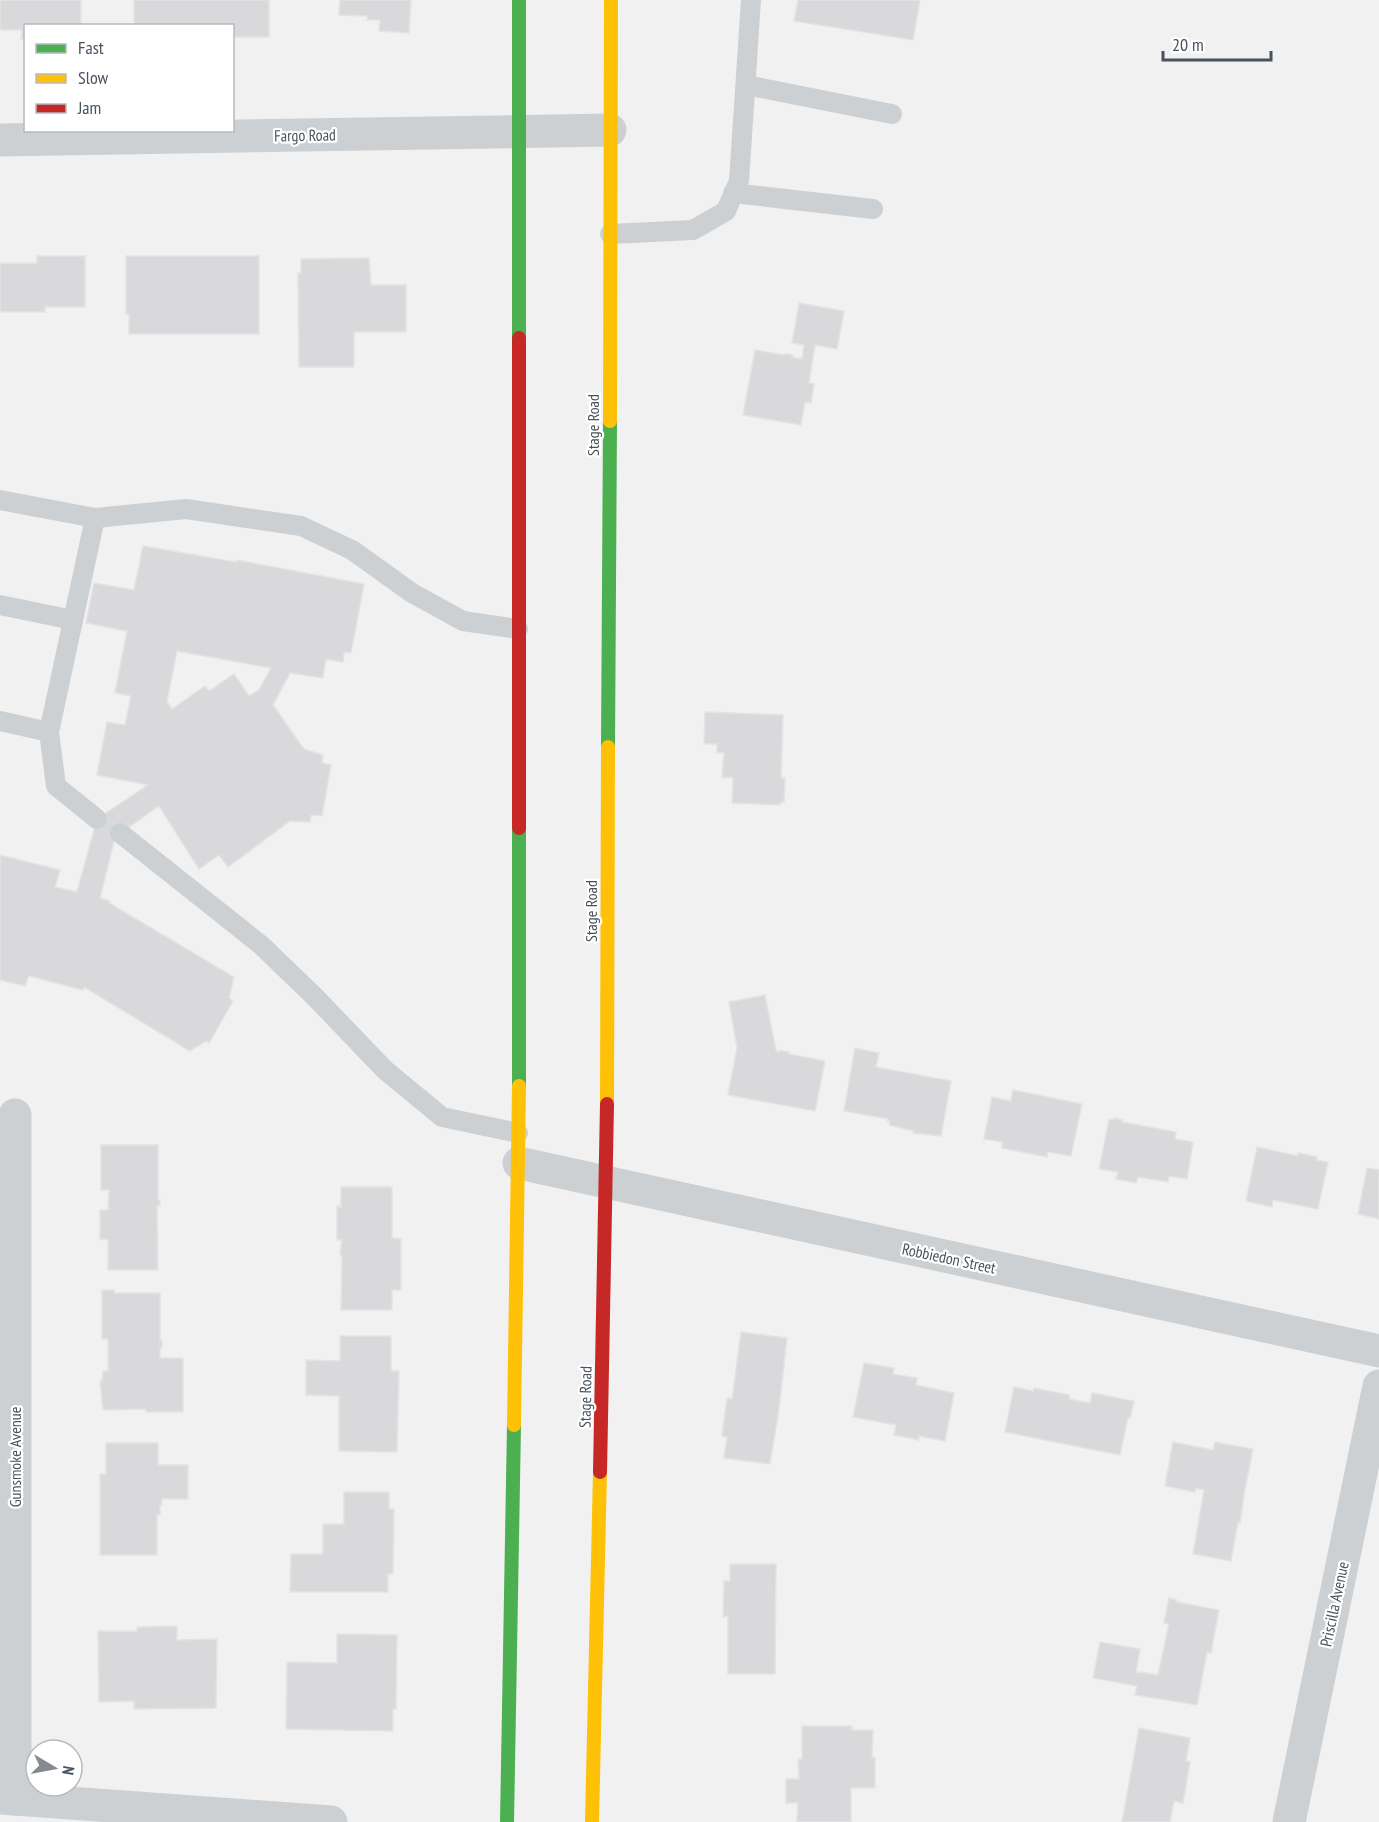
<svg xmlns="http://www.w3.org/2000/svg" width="1379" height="1822" font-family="'PT Sans Narrow',sans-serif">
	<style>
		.building { fill: #d9d9db; stroke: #e3e3e4; stroke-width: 1.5; fill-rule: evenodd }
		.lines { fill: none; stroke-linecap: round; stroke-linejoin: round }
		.lane { stroke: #cdd0d2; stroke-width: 20 }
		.street { stroke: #cdd0d2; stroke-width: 33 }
		.fast { stroke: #4caf50; stroke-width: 14 }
		.slow { stroke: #ffc107; stroke-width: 14 }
		.jam { stroke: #c62828; stroke-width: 14 }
		.labels { text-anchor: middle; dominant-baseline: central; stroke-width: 4.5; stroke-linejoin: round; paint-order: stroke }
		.street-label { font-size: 16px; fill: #48535e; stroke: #fff }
	</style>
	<rect width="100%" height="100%" fill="#f2f1f1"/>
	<g class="building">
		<path d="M0,0H81V26H26V39H21L22,30H0Z"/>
		<path d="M134,0H269V37H232V26H134Z"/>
		<path d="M340,0H411L409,33L379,31L380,20H367L368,16L339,15Z"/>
		<path d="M798,0H920L913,40L794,21Z"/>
		<path d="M37,256H85V307H45V312H0V263H37Z"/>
		<path d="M126,256H259V334H129V314H126Z"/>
		<path d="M369,258L371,285H406V332H354V367H299L298,273H301V259Z"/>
		<path d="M799,303L844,311L837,349L815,345L809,383L814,384L811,403L805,402L801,425L743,415L755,350L784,355L785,354L793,355L792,357L802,359L804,345L792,343Z"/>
		<path d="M143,546L236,562L237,560L364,584L351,653L344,652L343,662L326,659L323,678L290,673L273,705L304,749L323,755L322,763L331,765L322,816L311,815L310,822L290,821L228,867L219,855L199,869L159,806L115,837L100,898L110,901L109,903L234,977L229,998L233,1001L209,1043L206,1041L190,1051L84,987L83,990L29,976L25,986L0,980V855L60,870L55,887L77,892L97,819L148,785L97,775L107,722L125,725L131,696L115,693L127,631L86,623L94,583L134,590ZM177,651L271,668L259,690L249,696L234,674L209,691L205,686L172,709L167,701Z"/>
		<path d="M705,712L783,715L781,778H785L784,802H781L780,805L732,803L733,778L722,777L724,753H717V744H704Z"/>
		<path d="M765,995L776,1050L779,1052L780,1050L789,1052V1054L825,1061L815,1111L728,1095L737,1048L729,1002Z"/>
		<path d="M855,1048L879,1053L876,1067L951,1081L941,1136L913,1133L914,1131L889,1125L890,1121H887L888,1119L844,1111Z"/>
		<path d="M1013,1090L1082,1104L1071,1156L1048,1152L1047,1157L1002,1148L1003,1142L984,1139L992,1097L1011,1101Z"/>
		<path d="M1114,1118L1123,1120L1122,1122L1176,1132L1175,1139L1193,1142L1187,1179L1169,1176L1168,1182L1138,1177L1136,1183L1116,1179L1118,1172L1099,1169L1109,1120H1113Z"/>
		<path d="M101,1145H158V1200H160V1206H157L158,1270H108V1240L100,1239V1210H108L109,1190H101Z"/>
		<path d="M1257,1147L1298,1156V1153L1317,1157L1316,1160L1328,1162L1318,1209L1273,1200L1272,1207L1246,1201Z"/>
		<path d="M1367,1168L1379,1170V1219L1358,1214Z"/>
		<path d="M341,1187H392V1238L401,1239V1290H392V1310H341L342,1255H340L342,1240H337V1206L341,1207Z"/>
		<path d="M102,1290H114V1293H160V1341H162V1348H160V1358H183V1412H146V1409L103,1410L100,1381H102L103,1371H108V1339H102Z"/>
		<path d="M741,1332L787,1338L779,1409L770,1464L724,1458L727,1437L722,1436L727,1398L732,1399Z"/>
		<path d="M340,1336H391V1371H399L397,1452L339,1451V1396L306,1395V1360L340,1361Z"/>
		<path d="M864,1363L894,1368L893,1374L917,1378L916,1385L954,1393L945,1441L919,1436V1440L894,1435L896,1425L853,1417Z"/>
		<path d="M1014,1387L1033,1391L1034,1388L1070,1395L1069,1399L1090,1403L1092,1393L1134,1401L1130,1418L1128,1417L1120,1455L1005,1432Z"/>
		<path d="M1173,1442L1213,1450L1215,1442L1253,1449L1244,1495L1240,1523L1238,1522L1231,1561L1193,1554L1204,1490L1196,1488L1195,1492L1165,1486Z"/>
		<path d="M106,1443H158V1465H188V1499H162V1505H160V1515H157V1555H100V1474H106Z"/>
		<path d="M344,1492H389V1509H394L393,1574H388V1592H290L291,1554H323V1524H344Z"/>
		<path d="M730,1564H776L775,1674H728V1616L723,1617L724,1581H730Z"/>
		<path d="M1169,1598L1177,1600L1176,1602L1219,1610L1211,1653L1207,1652L1197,1705L1135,1695L1137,1686L1093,1678L1100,1642L1140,1649L1136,1672L1140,1673V1672L1158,1675L1169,1624L1164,1623Z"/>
		<path d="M177,1626V1640L217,1639L216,1708L134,1709V1701L99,1702L98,1631H137V1627Z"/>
		<path d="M337,1634L397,1635L396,1709H393V1731L286,1729L287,1662L337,1663Z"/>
		<path d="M802,1726H852V1730H873L872,1757H875V1788H851V1822H797L798,1803H786V1779H799L798,1759H802Z"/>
		<path d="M1139,1728L1190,1738L1186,1761L1190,1762L1183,1803L1174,1801L1170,1822H1122Z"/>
	</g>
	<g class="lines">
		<g class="lane">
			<path d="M746,85L892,114"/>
			<path d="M733,193L873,209"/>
			<path d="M610,234L693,230L726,211L739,181L751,0"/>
			<path d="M0,500L95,518L186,509L301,526L352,550L412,593L463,621L518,629"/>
			<path d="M0,605L73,620"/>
			<path d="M0,721L49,732L95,518"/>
			<path d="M49,732L56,786L97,819"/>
			<path d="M120,833L261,945L314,996L385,1070L442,1117L518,1133"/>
		</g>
		<g class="street">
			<path d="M0,140L610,130"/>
			<path d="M519,1163L1379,1351"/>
			<path d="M0,1798L331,1822"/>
			<path d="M15,1799V1115"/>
			<path d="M1289,1822L1379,1386"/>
		</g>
		<g class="fast">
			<path d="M519,0V338"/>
			<path d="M608,747L610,421"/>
			<path d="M519,828V1086"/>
			<path d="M507,1822L514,1425"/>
		</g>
		<g class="slow">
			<path d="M610,421L611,0"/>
			<path d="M607,1104L608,747"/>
			<path d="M514,1425L519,1086"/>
			<path d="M592,1822L600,1472"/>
		</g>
		<g class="jam">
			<path d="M519,338V828"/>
			<path d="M600,1472L607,1104"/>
		</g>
	</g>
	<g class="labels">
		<g class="street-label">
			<text transform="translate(305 135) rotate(-1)">Fargo Road</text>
			<text transform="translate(593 425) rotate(-90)">Stage Road</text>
			<text transform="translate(591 911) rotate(-90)">Stage Road</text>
			<text transform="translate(949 1258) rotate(12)">Robbiedon Street</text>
			<text transform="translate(585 1397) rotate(-89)">Stage Road</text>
			<text transform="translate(15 1457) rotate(-90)">Gunsmoke Avenue</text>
			<text transform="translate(1334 1604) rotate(-78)">Priscilla Avenue</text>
		</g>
	</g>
	<rect x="24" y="24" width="210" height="108" fill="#ffffff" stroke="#b6babf" stroke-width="1.5"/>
	<rect x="36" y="44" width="30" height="9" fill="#4caf50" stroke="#b6babf" stroke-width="1.5"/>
	<text x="78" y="54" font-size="18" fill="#48535e">Fast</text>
	<rect x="36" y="74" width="30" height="9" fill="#ffc107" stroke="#b6babf" stroke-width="1.5"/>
	<text x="78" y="84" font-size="18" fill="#48535e">Slow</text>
	<rect x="36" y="104" width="30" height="9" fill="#c62828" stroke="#b6babf" stroke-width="1.5"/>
	<text x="78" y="114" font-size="18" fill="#48535e">Jam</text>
	<g transform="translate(54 1768) rotate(100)"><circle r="28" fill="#ffffff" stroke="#b6babf" stroke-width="1.5"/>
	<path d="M0-4.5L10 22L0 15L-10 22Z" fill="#848a91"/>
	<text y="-9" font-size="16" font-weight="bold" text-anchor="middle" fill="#48535e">N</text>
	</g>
	<path d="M1163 51v9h108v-9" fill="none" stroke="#48535e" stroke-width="3"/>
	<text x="1172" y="51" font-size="18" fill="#48535e" stroke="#ffffff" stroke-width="4.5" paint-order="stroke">20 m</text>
</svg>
